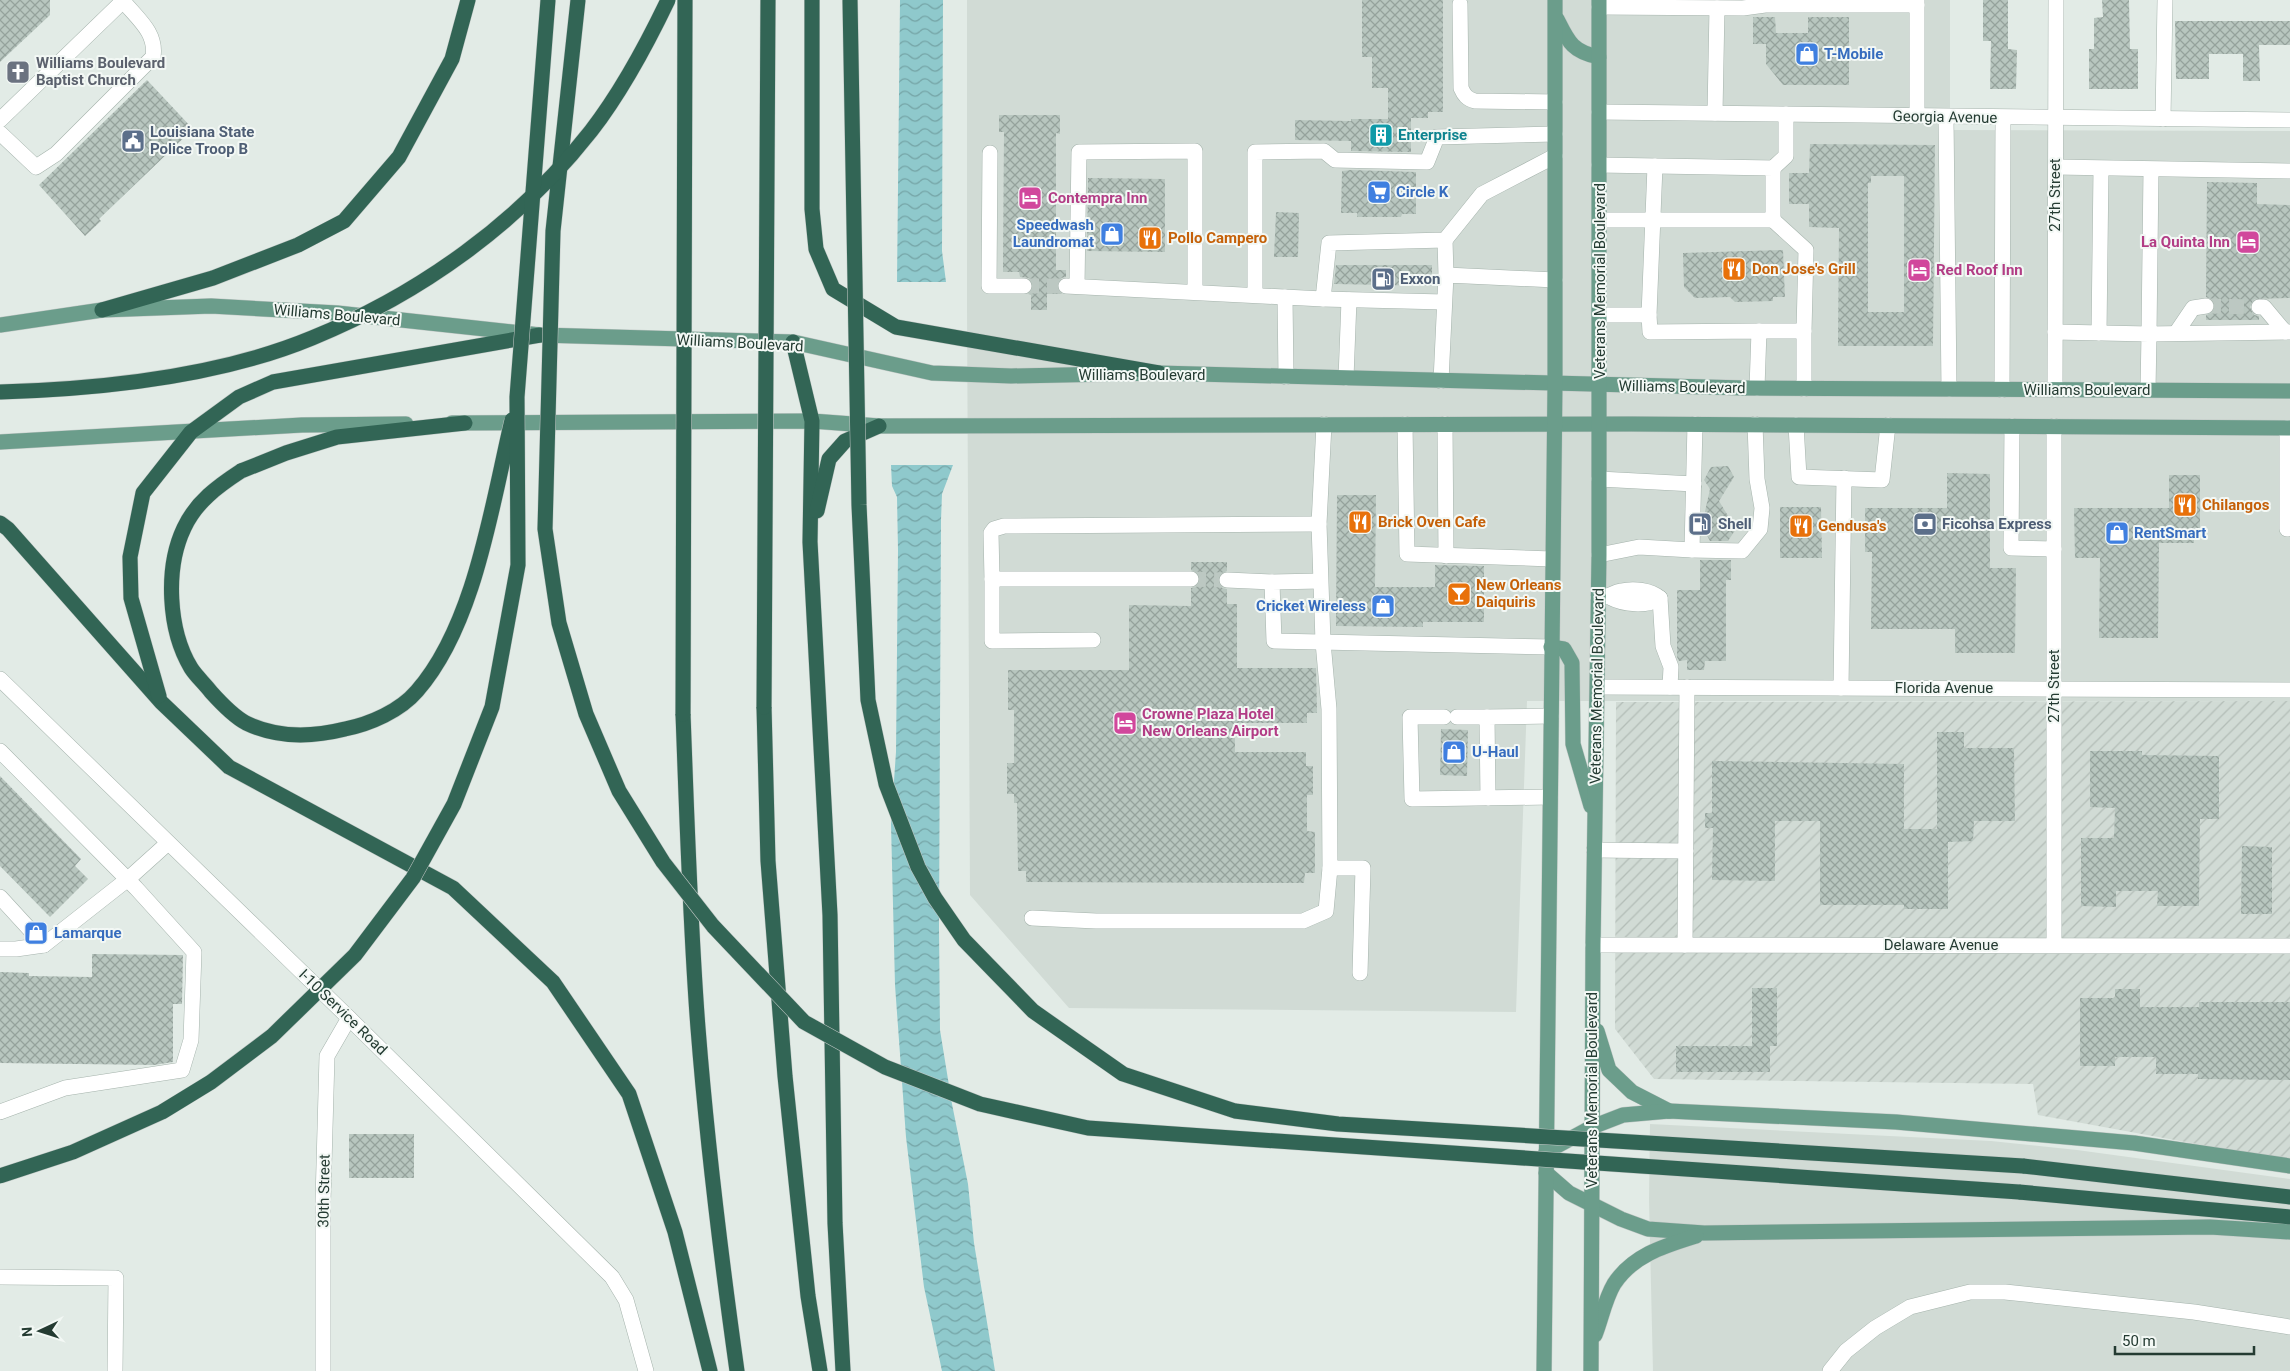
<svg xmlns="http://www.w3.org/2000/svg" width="2290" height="1371" font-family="Roboto,sans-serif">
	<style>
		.built { fill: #d1dbd5 }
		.industrial { fill: url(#industrial-furrows) }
		.water { fill: url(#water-waves) }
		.building { fill: url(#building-cross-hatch); fill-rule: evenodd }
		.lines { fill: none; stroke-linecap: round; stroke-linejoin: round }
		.minor-tunnel { stroke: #bcc8c2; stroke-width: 15; stroke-dasharray: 15 8; stroke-linecap: butt }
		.minor-casing { stroke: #a5b3ac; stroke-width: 16 }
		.major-casing { stroke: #c2c8c6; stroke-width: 16 }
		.highway-casing { stroke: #c2c8c6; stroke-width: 16 }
		.minor { stroke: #fff; stroke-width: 15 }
		.major { stroke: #6b9d8b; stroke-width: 15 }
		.highway { stroke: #326555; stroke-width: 15 }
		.highway-bridge-casing { stroke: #c2c8c6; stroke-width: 16; stroke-linecap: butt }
		.highway-bridge { stroke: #326555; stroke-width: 15 }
		.labels { text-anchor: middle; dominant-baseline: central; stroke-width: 4; stroke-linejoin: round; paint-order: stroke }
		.shop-label { font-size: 15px; font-weight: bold; fill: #366cbe; stroke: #f3f8f5; text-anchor: start }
		.worship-label { font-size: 15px; font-weight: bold; fill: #5b616d; stroke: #f3f8f5; text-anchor: start }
		.street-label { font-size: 15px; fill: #243b32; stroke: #f3f8f5 }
		.service-label { font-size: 15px; font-weight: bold; fill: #4e5e75; stroke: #f3f8f5; text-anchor: start }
		.culture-label { font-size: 15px; font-weight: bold; fill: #0d838f; stroke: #f3f8f5; text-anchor: start }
		.hotel-label { font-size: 15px; font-weight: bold; fill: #b23c85; stroke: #f3f8f5; text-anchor: start }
		.food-label { font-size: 15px; font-weight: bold; fill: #c56008; stroke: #f3f8f5; text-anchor: start }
	</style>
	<defs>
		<pattern id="industrial-furrows" width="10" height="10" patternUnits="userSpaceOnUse" patternTransform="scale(1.25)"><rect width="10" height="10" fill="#d1dbd5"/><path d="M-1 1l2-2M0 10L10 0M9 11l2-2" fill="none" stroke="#b3bdb7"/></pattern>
		<pattern id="water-waves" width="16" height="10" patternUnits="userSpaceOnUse" patternTransform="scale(1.25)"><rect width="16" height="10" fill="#8fc9cc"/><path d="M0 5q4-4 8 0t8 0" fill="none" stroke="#75a4a6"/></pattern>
		<pattern id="building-cross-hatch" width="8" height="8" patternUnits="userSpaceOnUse" patternTransform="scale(1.25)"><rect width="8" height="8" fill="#b8c6bf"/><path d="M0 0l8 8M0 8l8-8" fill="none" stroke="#95a29c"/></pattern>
	</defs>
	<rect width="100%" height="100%" fill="#e2ebe6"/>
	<g class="built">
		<path d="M967,0H1950V130L2290,131V701H1527L1516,1012L1069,1008L970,895L967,308Z"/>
		<path d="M1650,1124L1991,1141L2077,1150L2290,1179V1371H1653L1649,1199Z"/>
	</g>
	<path class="industrial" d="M2290,701V1161L2038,1115L2033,1084L1654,1079L1615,1029L1616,702Z"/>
	<g class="water">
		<path d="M900,0H943L942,251L946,282H897Z"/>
		<path d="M891,465H953L942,494L941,520L939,927L940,1030L952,1104L968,1184L974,1243L995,1371H942L924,1287L906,1137L895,985L891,824L896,752L898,550L897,497L892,486Z"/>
	</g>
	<g class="building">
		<path d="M0,0H50V15L0,62Z"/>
		<path d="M1362,0H1443V112H1428V118H1411V152L1351,151V141L1295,140V120L1351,121V119H1388V88H1372V57H1362Z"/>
		<path d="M1983,0H2008V49L2017,50L2016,89H1990L1991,41H1983Z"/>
		<path d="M2102,0H2129L2130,49H2138V89H2089V49H2094V18L2103,17Z"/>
		<path d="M1753,17H1775L1776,33H1808V17H1849V85H1783L1766,64V44H1753Z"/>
		<path d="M2175,21H2290V45H2259L2260,81H2243V54H2209V79H2176Z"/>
		<path d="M147,80L193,129L99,219L101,221L85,236L39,185Z"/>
		<path d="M999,115H1060V134L1056,133V270H1066V277L1061,278L1057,285L1058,291L1062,294H1047V310H1031V295L1028,294L1032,291L1033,286L1029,278L1020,277L1019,272H1003L1004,132H999Z"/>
		<path d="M1810,144L1935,145L1933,346H1838L1839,228L1809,227V204H1789V173H1809ZM1871,176H1904V312H1868V183H1871Z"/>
		<path d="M1351,170L1416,172V214H1402L1401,217H1357V213H1341L1342,171Z"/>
		<path d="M1088,178L1165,179V252L1087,251Z"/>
		<path d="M2207,182L2257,183V204L2290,205V298L2254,299L2250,307L2254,315L2259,316V320H2206V315L2212,313L2215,305L2213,300L2206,297Z"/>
		<path d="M1276,212L1299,213L1298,257H1274Z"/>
		<path d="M1783,250L1785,297H1773V301L1735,302L1730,297L1695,298L1684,287L1683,253Z"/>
		<path d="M1336,265H1432V286L1334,284Z"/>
		<path d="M1728,466L1734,477L1719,501L1736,529L1728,541H1710L1704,530L1710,515L1704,526L1702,525L1710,489L1704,480L1711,467Z"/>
		<path d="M1947,473L1990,474V568H2016L2015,653H1955V629H1871L1872,552H1865V508H1947Z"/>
		<path d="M2169,475H2200V535H2194V543H2159L2158,638H2099L2100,558H2075L2074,508H2169Z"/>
		<path d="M1337,495H1376L1375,587H1435V565L1484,566V622H1423V627L1336,626Z"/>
		<path d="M1780,507H1821L1822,558H1780Z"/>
		<path d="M1700,560H1731V580H1726V661H1705L1704,670H1687V660L1679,661L1677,657V590H1700Z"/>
		<path d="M1191,562H1227V571L1219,575L1218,580L1222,588L1227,589V604H1237V668H1316L1317,713H1307V723H1235V752H1306V766H1313V795H1307V831L1315,832V873H1305L1304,883L1026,882V871H1018L1017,803H1014V794H1007V763H1014V710H1008V670H1129V605L1191,606V588L1196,587L1200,579L1199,574L1191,570Z"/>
		<path d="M1441,729L1468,730L1467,776L1440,775Z"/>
		<path d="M1937,732H1964V748H2014L2015,821H1974L1973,841L1948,842V909H1904V905H1820V821H1775V881L1712,880L1713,828H1705V813H1712V761L1904,764V829H1937Z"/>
		<path d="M2090,751H2142V755L2219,756V819H2200L2199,906H2157L2158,891H2116V907L2081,906V838H2114L2115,808L2090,807Z"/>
		<path d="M0,776L81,859L75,866L88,879L50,917L0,866Z"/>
		<path d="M2242,846L2272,847V914H2241Z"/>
		<path d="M92,954L183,955L182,1004H173V1062L154,1065L0,1063V972L29,973V976L92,977Z"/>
		<path d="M1752,988H1777V1046H1770V1072H1676V1046H1752Z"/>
		<path d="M2115,989H2140V1007H2199V1002H2290V1080L2198,1079V1074H2156V1057H2115V1066H2080V998H2115Z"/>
		<rect x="349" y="1134" width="65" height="44"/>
	</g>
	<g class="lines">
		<g class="minor-tunnel">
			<path d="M1024,286H1066"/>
			<path d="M2206,306L2259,307"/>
			<path d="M1191,579L1227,580"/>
		</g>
		<g class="minor-casing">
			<g id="minor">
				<path d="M1460,4L1461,88C1464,95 1467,99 1475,101L1555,102"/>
				<path d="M1599,7L1743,8L1765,5H1917"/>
				<path d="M1599,112L2290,120"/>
				<path d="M1715,113L1717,8"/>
				<path d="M1917,116V0"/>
				<path d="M1946,117L1949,389"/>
				<path d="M2163,119L2165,0"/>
				<path d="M0,120L124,0"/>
				<path d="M0,133L36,167L56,154L153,57C157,33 138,19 123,1"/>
				<path d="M990,153L989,286H1024"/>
				<path d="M1599,165L1773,168V220H1600"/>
				<path d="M2056,167L2290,171"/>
				<path d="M1773,168L1786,156V114"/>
				<path d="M2151,170L2149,334L2290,332"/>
				<path d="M1773,220L1806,250L1804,331"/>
				<path d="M1445,240L1446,275"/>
				<path d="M1066,286L1323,299L1329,243L1445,240L1482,194L1555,156"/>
				<path d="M1077,286L1079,152L1195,151V292"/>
				<path d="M1255,295V152L1324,151L1335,160L1427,162L1437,137L1555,134"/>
				<path d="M1285,297L1286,377"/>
				<path d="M1323,299L1444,302"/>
				<path d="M2259,307H2264L2285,332"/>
				<path d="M1600,315H1649L1655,166"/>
				<path d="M1649,315L1650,332L1759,331L1757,388"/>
				<path d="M1759,331H1804V389"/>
				<path d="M2055,332L2149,334L2148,390"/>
				<path d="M2099,333L2101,169"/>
				<path d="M2176,333L2193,308L2206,306"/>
				<path d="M1346,378L1349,300"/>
				<path d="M1441,381L1446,275L1555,280"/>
				<path d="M2002,390L2003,118"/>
				<path d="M2055,390L2056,0"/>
				<path d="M1405,424L1407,554L1552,559"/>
				<path d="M1445,424L1446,556"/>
				<path d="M1695,424L1692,550L1742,551L1760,529L1762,508L1757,479L1755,424"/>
				<path d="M1796,425L1799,477L1882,480L1888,425"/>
				<path d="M2012,426L2011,548L2054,549"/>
				<path d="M2054,426V945"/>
				<path d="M2287,428V529"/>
				<path d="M1599,479L1694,484"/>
				<path d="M1599,555L1639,547L1692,550"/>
				<path d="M992,579V641L1093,640"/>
				<path d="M1191,579H992L991,533L994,529L1004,526L1319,524"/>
				<path d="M1227,580L1272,582"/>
				<path d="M1320,581L1272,582L1274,641L1551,647"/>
				<path d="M1598,598C1610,597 1613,592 1621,591C1634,588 1650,590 1660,598C1647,607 1624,605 1609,597"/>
				<path d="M1660,598L1663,646L1671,667L1670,687"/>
				<path d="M0,679L349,1018L612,1277L626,1300L646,1371"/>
				<path d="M1598,687L2290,690"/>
				<path d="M1841,688L1844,478"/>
				<path d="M1444,717H1410L1412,799L1550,797"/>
				<path d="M1457,717H1487"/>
				<path d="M0,751L136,888L194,952L191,1040L182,1070L65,1088L0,1112"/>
				<path d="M1488,798L1487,717L1551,716"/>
				<path d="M1594,850L1686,851"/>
				<path d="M1330,868H1363L1360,973"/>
				<path d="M0,897L44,945L128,879L168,843"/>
				<path d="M1032,918L1096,921H1303L1326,911L1330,868L1329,709L1323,642L1319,524L1324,424"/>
				<path d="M1593,945L2290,946"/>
				<path d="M1685,945L1687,687"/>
				<path d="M0,949H16L44,945"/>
				<path d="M0,1277L116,1278L115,1371"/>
				<path d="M323,1371V1201L327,1056L349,1018"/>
				<path d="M1830,1371L1846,1351L1875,1328L1910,1307L1970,1292H2005L2194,1312L2290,1327"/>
			</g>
		</g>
		<g class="major-casing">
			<g id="major">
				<path d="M1557,19C1568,41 1572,52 1599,57"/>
				<path d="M0,325L102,310L211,306L337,313L540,335L793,342L932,373L1011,376L1159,373L1745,388L2290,391"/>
				<path d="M452,423L812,421L879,426L1631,424L2290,428"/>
				<path d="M0,442L302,425L406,424"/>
				<path d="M1551,647L1564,649L1572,663L1573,744L1591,806"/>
				<path d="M1597,1031L1609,1070L1632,1092L1669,1111"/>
				<path d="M1546,1152L1592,1127L1623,1115L1669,1111L1896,1122L2134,1143L2290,1166"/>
				<path d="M1546,1173L1569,1193L1621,1219L1648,1229L1704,1233L2210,1227L2290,1232"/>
				<path d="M1595,1335C1601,1320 1605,1299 1614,1284C1633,1255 1664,1246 1696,1236"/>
				<path d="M1544,1371L1555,384V0"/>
				<path d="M1591,1371L1593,945L1599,555V0"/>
			</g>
		</g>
		<g class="highway-casing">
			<g id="highway">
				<path d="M812,0V209L816,249L833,289L896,327L1159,373"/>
				<path d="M102,310L213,278L298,245L344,221L399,157L452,59L468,0"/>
				<path d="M793,342L812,421L810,542L830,915L835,1223L843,1371"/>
				<path d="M241,471L286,453L337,437L465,423"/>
				<path d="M817,511L829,459L845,441L879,426"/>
				<path d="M0,523L8,529L161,702L229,767L453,888L553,982L629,1094L675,1232L710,1371"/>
				<path d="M159,696L131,598L130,557L143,493L191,432L239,397L273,382L540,335"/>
				<path d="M764,707L768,861L785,1076L808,1296L820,1371"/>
				<path d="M683,714C687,819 690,924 698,1028C707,1143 721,1257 737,1371"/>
				<path d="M2023,1166L2290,1197"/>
				<path d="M2019,1192L2290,1217"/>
			</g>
		</g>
		<use href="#minor" class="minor"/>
		<use href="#major" class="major"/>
		<use href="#highway" class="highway"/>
		<g class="highway-bridge-casing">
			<g id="highway-bridge">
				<path d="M578,0L553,231L545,529L559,623L586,714L619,791L663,862L713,926L804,1022L885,1067L980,1104L1088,1128L2019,1192"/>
				<path d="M850,0L859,505L868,700L886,784L918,867L935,898L964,940L1033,1011L1123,1074L1235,1111L1338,1124L2023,1166"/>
				<path d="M0,392C101,389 218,377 312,338C420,294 519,223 591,131C622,91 646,46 668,0"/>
				<path d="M241,471C218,486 196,502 184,528C165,568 168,630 191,668C196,676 205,684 211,692C220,702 233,716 246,723C277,738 313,737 345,729C370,724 400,711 417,691C475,625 492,504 512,420"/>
				<path d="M764,707L768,0"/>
				<path d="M683,714L685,0"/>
				<path d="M0,1176L73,1152L162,1112L211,1082L272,1036L355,955L413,878L454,804L492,707L518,565L517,397L548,0"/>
			</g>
		</g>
		<use href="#highway-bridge" class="highway-bridge"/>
	</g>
	<defs>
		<g id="shop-square" transform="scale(1.25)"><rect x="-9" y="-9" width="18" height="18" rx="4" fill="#3f7fe0" stroke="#f3f8f5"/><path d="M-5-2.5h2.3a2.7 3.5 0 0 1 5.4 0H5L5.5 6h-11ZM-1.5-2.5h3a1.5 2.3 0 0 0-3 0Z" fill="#fff"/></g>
		<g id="church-square" transform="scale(1.25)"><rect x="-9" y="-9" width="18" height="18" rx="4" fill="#6b7280" stroke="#f3f8f5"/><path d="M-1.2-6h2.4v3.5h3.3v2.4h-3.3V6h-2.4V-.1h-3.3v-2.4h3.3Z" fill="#fff"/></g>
		<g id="building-square" transform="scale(1.25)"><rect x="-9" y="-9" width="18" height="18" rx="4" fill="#0f9aa8" stroke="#f3f8f5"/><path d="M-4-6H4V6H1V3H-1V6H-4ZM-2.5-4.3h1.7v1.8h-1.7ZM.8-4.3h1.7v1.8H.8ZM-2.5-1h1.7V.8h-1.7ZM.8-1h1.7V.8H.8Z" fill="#fff"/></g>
		<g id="civic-square" transform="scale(1.25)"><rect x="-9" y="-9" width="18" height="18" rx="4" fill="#5c6f8a" stroke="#f3f8f5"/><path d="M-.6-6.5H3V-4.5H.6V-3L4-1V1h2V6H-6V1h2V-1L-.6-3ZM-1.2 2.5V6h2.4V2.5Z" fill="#fff"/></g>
		<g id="supermarket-square" transform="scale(1.25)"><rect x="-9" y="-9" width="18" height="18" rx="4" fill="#3f7fe0" stroke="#f3f8f5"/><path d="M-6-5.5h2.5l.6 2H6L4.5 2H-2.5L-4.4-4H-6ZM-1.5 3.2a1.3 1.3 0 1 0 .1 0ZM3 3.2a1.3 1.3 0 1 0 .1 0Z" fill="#fff"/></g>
		<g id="hotel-square" transform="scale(1.25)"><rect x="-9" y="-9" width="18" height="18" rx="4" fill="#d1479c" stroke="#f3f8f5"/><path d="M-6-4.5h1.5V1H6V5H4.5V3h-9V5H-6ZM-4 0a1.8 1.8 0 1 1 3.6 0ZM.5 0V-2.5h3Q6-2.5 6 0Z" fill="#fff"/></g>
		<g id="restaurant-square" transform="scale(1.25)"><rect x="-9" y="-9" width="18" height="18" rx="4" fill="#e8710a" stroke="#f3f8f5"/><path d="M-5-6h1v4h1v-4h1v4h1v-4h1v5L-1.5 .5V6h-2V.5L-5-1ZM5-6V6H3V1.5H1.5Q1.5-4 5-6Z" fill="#fff"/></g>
		<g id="fuel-square" transform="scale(1.25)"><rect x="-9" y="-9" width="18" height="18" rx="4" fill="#5c6f8a" stroke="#f3f8f5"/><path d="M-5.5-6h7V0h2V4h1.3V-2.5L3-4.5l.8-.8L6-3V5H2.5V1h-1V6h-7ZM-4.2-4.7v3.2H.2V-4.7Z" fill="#fff"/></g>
		<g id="bank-square" transform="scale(1.25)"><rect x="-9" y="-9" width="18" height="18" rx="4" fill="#5c6f8a" stroke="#f3f8f5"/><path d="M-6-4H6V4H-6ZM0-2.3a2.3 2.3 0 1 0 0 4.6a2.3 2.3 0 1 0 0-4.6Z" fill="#fff"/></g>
		<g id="bar-square" transform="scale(1.25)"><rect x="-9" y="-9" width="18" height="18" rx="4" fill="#e8710a" stroke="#f3f8f5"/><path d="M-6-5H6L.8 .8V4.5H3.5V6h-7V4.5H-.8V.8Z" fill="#fff"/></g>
	</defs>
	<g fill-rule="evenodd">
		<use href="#shop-square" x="1807" y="54"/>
		<use href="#church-square" x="18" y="72"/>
		<use href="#building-square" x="1381" y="135"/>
		<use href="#civic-square" x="133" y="141"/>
		<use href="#supermarket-square" x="1379" y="192"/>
		<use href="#hotel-square" x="1030" y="198"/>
		<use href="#shop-square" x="1112" y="234"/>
		<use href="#restaurant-square" x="1150" y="238"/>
		<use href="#hotel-square" x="2248" y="242"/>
		<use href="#restaurant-square" x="1734" y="269"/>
		<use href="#hotel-square" x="1919" y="270"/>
		<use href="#fuel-square" x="1383" y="279"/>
		<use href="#restaurant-square" x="2185" y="505"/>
		<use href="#restaurant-square" x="1360" y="522"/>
		<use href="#fuel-square" x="1700" y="524"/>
		<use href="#bank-square" x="1925" y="524"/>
		<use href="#restaurant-square" x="1801" y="526"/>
		<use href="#shop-square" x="2117" y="533"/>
		<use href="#bar-square" x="1459" y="594"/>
		<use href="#shop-square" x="1383" y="606"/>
		<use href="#hotel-square" x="1125" y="723"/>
		<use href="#shop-square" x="1454" y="752"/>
		<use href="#shop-square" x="36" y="933"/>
	</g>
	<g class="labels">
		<g class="shop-label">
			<text x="1824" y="54">T-Mobile</text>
			<text x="1396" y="192">Circle K</text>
			<text x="1094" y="225" text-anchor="end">Speedwash<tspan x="1094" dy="17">Laundromat</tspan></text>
			<text x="2134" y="533">RentSmart</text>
			<text x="1366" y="606" text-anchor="end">Cricket Wireless</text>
			<text x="1472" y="752">U-Haul</text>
			<text x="54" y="933">Lamarque</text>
		</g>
		<g class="worship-label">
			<text x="36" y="63">Williams Boulevard<tspan x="36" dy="17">Baptist Church</tspan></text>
		</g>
		<g class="street-label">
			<text transform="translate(1945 117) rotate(1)">Georgia Avenue</text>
			<text transform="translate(2055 195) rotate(-90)">27th Street</text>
			<text transform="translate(1600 281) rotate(-90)">Veterans Memorial Boulevard</text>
			<text transform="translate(337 315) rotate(5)">Williams Boulevard</text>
			<text transform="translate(740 343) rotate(3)">Williams Boulevard</text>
			<text x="1142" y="375">Williams Boulevard</text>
			<text transform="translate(1682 387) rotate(1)">Williams Boulevard</text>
			<text x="2087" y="390">Williams Boulevard</text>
			<text transform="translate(1597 686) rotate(-89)">Veterans Memorial Boulevard</text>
			<text transform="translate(2054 686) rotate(-90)">27th Street</text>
			<text x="1944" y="688">Florida Avenue</text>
			<text x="1941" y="945">Delaware Avenue</text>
			<text transform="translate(343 1012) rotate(44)">I-10 Service Road</text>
			<text transform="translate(1592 1090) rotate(-90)">Veterans Memorial Boulevard</text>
			<text transform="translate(324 1191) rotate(-89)">30th Street</text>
		</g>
		<g class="service-label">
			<text x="150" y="132">Louisiana State<tspan x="150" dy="17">Police Troop B</tspan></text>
			<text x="1400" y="279">Exxon</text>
			<text x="1718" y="524">Shell</text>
			<text x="1942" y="524">Ficohsa Express</text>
		</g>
		<g class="culture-label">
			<text x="1398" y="135">Enterprise</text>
		</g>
		<g class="hotel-label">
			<text x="1048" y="198">Contempra Inn</text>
			<text x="2230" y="242" text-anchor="end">La Quinta Inn</text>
			<text x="1936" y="270">Red Roof Inn</text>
			<text x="1142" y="714">Crowne Plaza Hotel<tspan x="1142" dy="17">New Orleans Airport</tspan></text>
		</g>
		<g class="food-label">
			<text x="1168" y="238">Pollo Campero</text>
			<text x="1752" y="269">Don Jose's Grill</text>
			<text x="2202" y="505">Chilangos</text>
			<text x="1378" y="522">Brick Oven Cafe</text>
			<text x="1818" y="526">Gendusa's</text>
			<text x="1476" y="585">New Orleans<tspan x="1476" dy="17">Daiquiris</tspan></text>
		</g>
	</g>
	<g transform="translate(40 1331) rotate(266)" stroke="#f3f8f5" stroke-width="4" paint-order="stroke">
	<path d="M0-4L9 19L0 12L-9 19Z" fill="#243b32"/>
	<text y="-8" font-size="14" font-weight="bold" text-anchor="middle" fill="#243b32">N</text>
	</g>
	<path d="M2115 1346v8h139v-8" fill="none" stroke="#243b32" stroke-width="2.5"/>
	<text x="2122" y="1346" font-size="15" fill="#243b32" stroke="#f3f8f5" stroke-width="4" paint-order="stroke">50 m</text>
</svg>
